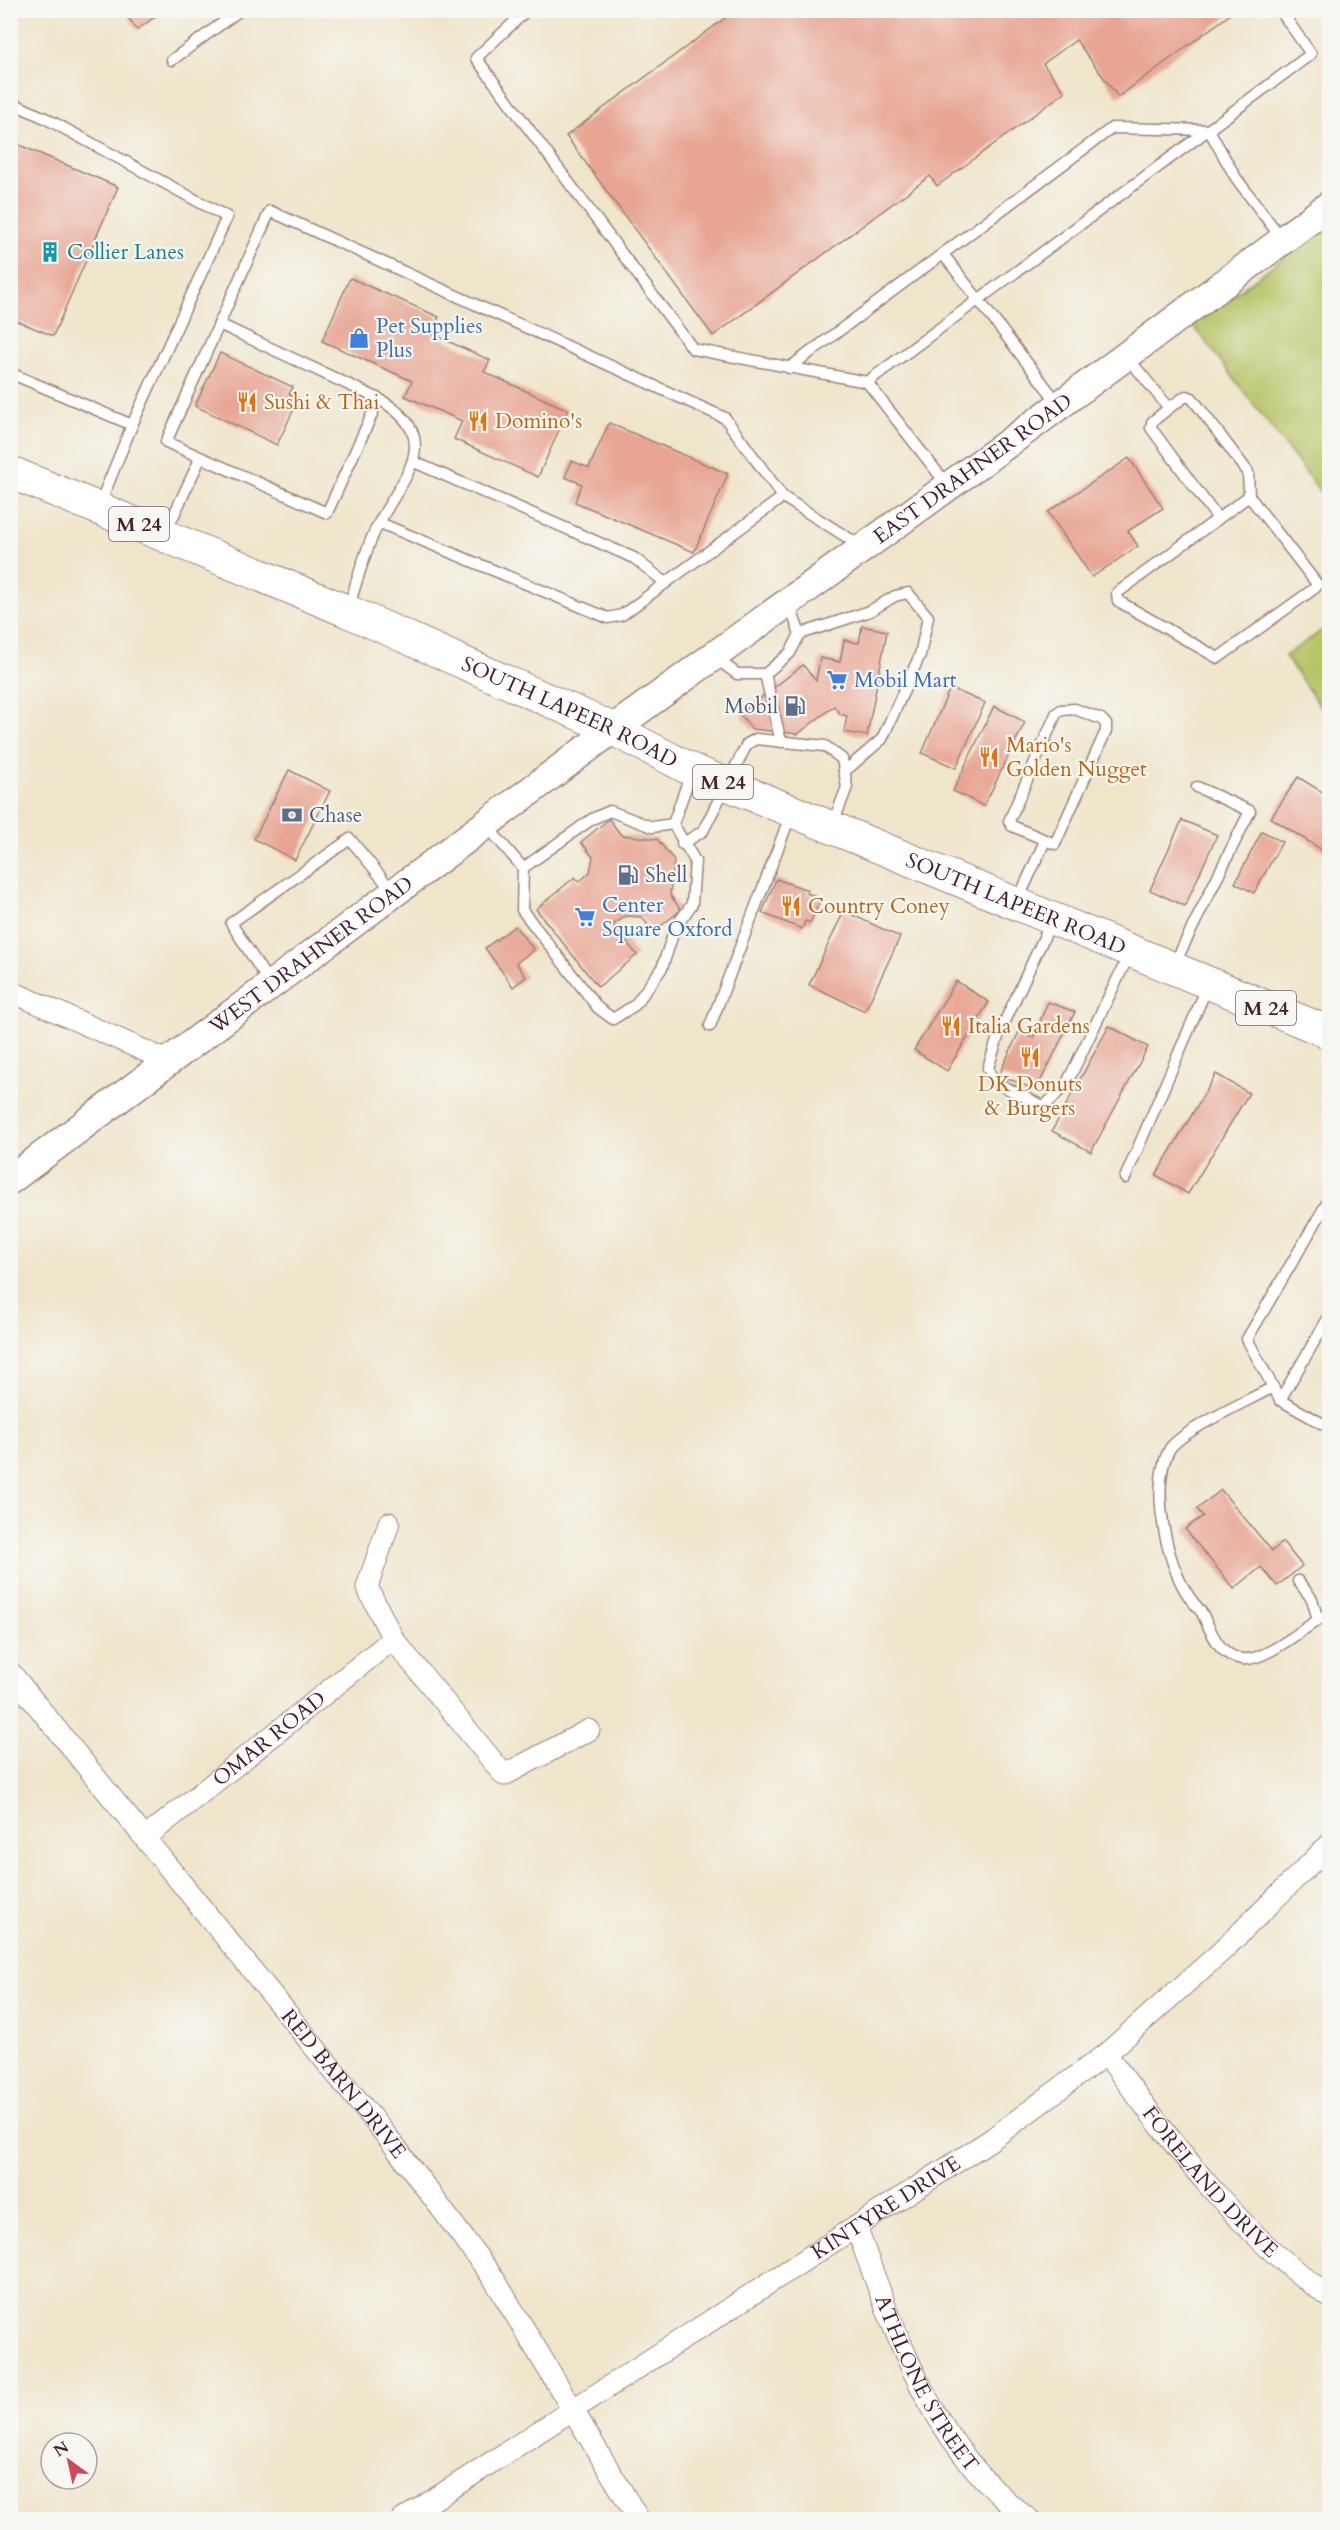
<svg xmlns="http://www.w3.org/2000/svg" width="1340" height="2530" font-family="Cardo,serif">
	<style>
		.green { fill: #b7c466; stroke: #807248; stroke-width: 1.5 }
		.building { fill: #e8a593 }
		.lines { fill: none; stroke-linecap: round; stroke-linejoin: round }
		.lane-casing { stroke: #9c827a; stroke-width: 13 }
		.street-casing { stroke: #9c827a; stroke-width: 23 }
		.secondary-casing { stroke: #9c827a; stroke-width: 31 }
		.primary-casing { stroke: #9c827a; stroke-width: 34 }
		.lane { stroke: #fff; stroke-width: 10 }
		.street { stroke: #fff; stroke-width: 21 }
		.secondary { stroke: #fff; stroke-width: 28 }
		.primary { stroke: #fff; stroke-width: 32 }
		.labels { text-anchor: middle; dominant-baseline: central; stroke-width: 4.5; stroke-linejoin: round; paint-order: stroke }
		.shield { fill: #f6f6f2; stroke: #7e6067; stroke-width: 1.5 }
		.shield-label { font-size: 20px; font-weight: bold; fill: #4a1f2b }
		.culture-label { font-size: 21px; fill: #0d838f; stroke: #f6f6f2; text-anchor: start }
		.shop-label { font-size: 21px; fill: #366cbe; stroke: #f6f6f2; text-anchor: start }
		.food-label { font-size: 21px; fill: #c56008; stroke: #f6f6f2; text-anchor: start }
		.street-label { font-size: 21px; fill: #4a1f2b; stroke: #f6f6f2 }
		.service-label { font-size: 21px; fill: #4e5e75; stroke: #f6f6f2; text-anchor: start }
	</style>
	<rect width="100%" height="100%" fill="#f6f6f2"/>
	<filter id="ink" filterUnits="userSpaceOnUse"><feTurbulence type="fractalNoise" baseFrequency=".0167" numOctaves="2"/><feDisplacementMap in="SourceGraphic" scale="12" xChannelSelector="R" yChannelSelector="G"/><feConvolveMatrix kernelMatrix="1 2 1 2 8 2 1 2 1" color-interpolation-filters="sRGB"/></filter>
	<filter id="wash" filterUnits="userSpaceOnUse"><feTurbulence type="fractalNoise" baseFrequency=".008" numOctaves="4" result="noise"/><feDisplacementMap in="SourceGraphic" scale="24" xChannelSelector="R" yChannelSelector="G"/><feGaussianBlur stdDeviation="1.35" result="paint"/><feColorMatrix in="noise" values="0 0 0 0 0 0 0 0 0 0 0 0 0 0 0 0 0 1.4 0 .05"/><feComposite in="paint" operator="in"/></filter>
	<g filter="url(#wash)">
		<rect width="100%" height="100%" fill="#efe5ca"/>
		<g class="green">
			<path d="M1329,224V503L1193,325Z"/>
			<path d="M1329,626V719L1285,656Z"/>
		</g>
		<g id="blocks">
			<g class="building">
				<path d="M123,10H164L137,30Z"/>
				<path d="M736,10H1236L1118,97L1076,40L1043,64L1065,92L937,186L930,176L713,336L566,136Z"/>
				<path d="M10,141L118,187L53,336L10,318Z"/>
				<path d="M350,278L439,317L432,334L490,360L484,372L568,410L538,477L454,439L462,421L405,396L412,381L322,341Z"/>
				<path d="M220,353L293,387L289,394L299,398L277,445L195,406Z"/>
				<path d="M609,423L728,474L694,552L575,502L582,484L565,477L572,461L589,468Z"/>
				<path d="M1129,458L1163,508L1128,531L1138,546L1092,577L1048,512Z"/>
				<path d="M862,626L887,631L867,736L844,732L847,716L840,714L834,706L798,734L752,729L740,714L803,665L816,681L820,658L840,662L844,640L859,643Z"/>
				<path d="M950,688L985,703L956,768L922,753Z"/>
				<path d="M994,706L1025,722L984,806L953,791Z"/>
				<path d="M289,770L330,791L295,860L254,839Z"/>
				<path d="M1298,777L1330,797V855L1271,818Z"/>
				<path d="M609,819L621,835L657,839L674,860L670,895L681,910L653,932L642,917L626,916L613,925L637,955L598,987L536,909L575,877L579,882L590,872L593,857L581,842Z"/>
				<path d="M1182,820L1217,835L1185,906L1150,890Z"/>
				<path d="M1262,831L1282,842L1254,893L1235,883Z"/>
				<path d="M776,879L808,890L807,893L821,899L810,923L805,921L802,929L762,913Z"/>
				<path d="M844,911L900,937L865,1011L809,985Z"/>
				<path d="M515,926L534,950L516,963L526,977L513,987L485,948Z"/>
				<path d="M956,981L989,1002L947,1071L914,1050Z"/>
				<path d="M1048,1002L1075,1012L1036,1090L999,1075L1019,1032L1033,1038Z"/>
				<path d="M1109,1026L1148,1047L1091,1152L1052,1131Z"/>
				<path d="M1216,1074L1249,1093L1188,1194L1156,1175Z"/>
				<path d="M1221,1490L1272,1551L1283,1542L1302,1566L1277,1586L1261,1567L1234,1589L1185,1529L1203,1516L1197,1509Z"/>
			</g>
		</g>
	</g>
	<g filter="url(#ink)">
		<use href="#blocks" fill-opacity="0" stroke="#9c827a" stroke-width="1.5"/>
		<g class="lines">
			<g class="lane-casing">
				<g id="lane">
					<path d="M527,10L476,58L693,349L867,382L948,486"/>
					<path d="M172,60L240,10"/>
					<path d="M10,102L45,118L227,217L132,425L99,506"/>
					<path d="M943,254L1058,403"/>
					<path d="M219,324L379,399"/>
					<path d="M1128,358L1169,408L1186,396L1192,398L1248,472L1249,496L1317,584L1315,588L1218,658L1118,601L1117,593L1249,496"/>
					<path d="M789,368L1112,128L1209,130L1236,178L1282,239"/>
					<path d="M10,373L132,425"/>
					<path d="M867,382L1311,54L1280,10"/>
					<path d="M1169,408L1152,422L1151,428L1218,519"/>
					<path d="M414,462L634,558L666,583"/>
					<path d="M380,523L608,618L622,615L783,497"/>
					<path d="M166,532L200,459"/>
					<path d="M348,609C356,584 363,558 373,535C395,484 452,441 379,399L327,513L166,442L270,211L725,418L783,497L861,546"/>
					<path d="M800,634L870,611L895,596L908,593L928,617L920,655L882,739L844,772"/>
					<path d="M714,657L737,674H765L790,653L800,634L789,604"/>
					<path d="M765,674L781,742"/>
					<path d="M1075,709L1101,719L1106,724V731L1055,844L1012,826L1009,821L1056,714L1061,710Z"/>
					<path d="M486,825L523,868L522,910L598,1008L613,1019L635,1005L662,968L675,928L692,904L695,861L673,824L691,773"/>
					<path d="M682,844L703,831L747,744L756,739L825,746L842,759L847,787L832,826"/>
					<path d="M523,868L592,819L610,811L652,827L673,824"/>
					<path d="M1017,902L1045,841"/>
					<path d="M1052,920L999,1034L988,1068L993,1081L1044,1107L1067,1083L1130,953"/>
					<path d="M1173,967L1250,811L1197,787"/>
					<path d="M270,984L231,923L350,839L394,893"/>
					<path d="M710,1026L791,814"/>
					<path d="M1125,1178L1208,985"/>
					<path d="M1330,1315L1280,1400L1330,1428"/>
					<path d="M1273,1387C1250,1400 1180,1431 1169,1450C1150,1486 1166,1563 1188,1595C1192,1602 1198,1607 1202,1613C1211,1631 1219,1656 1242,1659C1263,1662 1300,1631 1318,1620L1312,1599L1298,1581"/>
					<path d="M1280,1400L1247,1339L1330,1198"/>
					<path d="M1318,1620L1330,1613"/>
				</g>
			</g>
			<g class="street-casing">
				<g id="street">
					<path d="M10,991L170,1062"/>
					<path d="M389,1523L367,1587L393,1639L504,1775L589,1730"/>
					<path id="s1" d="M10,1672L393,2144L494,2279L639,2520"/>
					<path id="s2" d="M145,1838L393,1639"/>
					<path id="s3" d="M1106,2054C1171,2141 1238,2234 1330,2297"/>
					<path id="s4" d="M856,2227C896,2334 932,2450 1030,2520"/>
					<path id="s5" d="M402,2520L992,2139L1106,2054L1222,1951L1330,1844"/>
				</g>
			</g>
			<g class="secondary-casing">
				<g id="secondary">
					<path id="s6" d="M10,1180L613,729L1022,433L1330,205"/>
				</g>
			</g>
			<g class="primary-casing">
				<g id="primary">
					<path id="s7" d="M10,472L347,611L613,729L692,770L1330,1033"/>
				</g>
			</g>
			<use href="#lane" class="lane"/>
			<use href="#street" class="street"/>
			<use href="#secondary" class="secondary"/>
			<use href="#primary" class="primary"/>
		</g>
	</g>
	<defs>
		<g id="building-bare" transform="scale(1.62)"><path d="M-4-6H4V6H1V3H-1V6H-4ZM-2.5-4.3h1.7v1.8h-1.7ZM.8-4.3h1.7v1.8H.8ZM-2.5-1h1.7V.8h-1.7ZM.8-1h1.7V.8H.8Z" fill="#0f9aa8" stroke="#f6f6f2" stroke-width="2.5" paint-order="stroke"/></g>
		<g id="shop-bare" transform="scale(1.62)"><path d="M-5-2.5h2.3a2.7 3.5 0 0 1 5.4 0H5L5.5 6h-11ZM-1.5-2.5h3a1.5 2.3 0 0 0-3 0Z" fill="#3f7fe0" stroke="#f6f6f2" stroke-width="2.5" paint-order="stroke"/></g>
		<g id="restaurant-bare" transform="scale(1.62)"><path d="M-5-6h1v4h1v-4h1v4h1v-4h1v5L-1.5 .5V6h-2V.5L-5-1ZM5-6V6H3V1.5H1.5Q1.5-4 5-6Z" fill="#e8710a" stroke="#f6f6f2" stroke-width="2.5" paint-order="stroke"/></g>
		<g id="supermarket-bare" transform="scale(1.62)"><path d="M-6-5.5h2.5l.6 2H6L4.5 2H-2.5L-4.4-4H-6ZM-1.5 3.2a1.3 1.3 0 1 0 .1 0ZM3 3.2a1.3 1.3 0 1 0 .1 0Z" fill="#3f7fe0" stroke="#f6f6f2" stroke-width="2.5" paint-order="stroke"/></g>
		<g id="fuel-bare" transform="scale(1.62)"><path d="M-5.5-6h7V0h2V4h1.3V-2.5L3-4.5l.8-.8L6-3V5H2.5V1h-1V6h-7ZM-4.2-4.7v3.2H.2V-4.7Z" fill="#5c6f8a" stroke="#f6f6f2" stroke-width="2.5" paint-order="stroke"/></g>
		<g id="bank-bare" transform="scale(1.62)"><path d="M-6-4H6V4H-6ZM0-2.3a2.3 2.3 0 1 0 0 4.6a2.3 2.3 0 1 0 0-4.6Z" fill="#5c6f8a" stroke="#f6f6f2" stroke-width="2.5" paint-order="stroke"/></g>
	</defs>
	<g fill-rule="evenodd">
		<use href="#building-bare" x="50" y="252"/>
		<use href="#shop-bare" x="359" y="338"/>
		<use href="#restaurant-bare" x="247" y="402"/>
		<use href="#restaurant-bare" x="478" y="421"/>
		<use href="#supermarket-bare" x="837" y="680"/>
		<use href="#fuel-bare" x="795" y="706"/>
		<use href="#restaurant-bare" x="989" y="757"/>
		<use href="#bank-bare" x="292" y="815"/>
		<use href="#fuel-bare" x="628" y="875"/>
		<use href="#restaurant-bare" x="791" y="906"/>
		<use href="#supermarket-bare" x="585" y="917"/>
		<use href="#restaurant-bare" x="951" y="1026"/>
		<use href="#restaurant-bare" x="1030" y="1057"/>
	</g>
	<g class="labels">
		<g class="shield">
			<rect x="109" y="507" width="60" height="34" rx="4.5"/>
			<rect x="693" y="765" width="60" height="34" rx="4.5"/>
			<rect x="1236" y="991" width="60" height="34" rx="4.5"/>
		</g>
		<g class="shield-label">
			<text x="139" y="524">M 24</text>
			<text x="723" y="782">M 24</text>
			<text x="1266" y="1008">M 24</text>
		</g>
		<g class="culture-label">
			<text x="67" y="252">Collier Lanes</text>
		</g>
		<g class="shop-label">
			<text x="376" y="326">Pet Supplies<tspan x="376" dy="24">Plus</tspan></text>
			<text x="854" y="680">Mobil Mart</text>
			<text x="602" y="905">Center<tspan x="602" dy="24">Square Oxford</tspan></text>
		</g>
		<g class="food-label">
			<text x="264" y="402">Sushi &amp; Thai</text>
			<text x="495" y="421">Domino's</text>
			<text x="1006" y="745">Mario's<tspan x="1006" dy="24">Golden Nugget</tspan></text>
			<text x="808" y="906">Country Coney</text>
			<text x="968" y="1026">Italia Gardens</text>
			<text x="1030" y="1084" text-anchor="middle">DK Donuts<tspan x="1030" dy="24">&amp; Burgers</tspan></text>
		</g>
		<g class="street-label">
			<text stroke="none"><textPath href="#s6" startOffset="1197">EAST DRAHNER ROAD</textPath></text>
			<text stroke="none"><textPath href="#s7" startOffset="609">SOUTH LAPEER ROAD</textPath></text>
			<text stroke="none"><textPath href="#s7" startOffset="1095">SOUTH LAPEER ROAD</textPath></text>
			<text stroke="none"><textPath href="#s6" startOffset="376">WEST DRAHNER ROAD</textPath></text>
			<text stroke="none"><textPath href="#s2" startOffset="159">OMAR ROAD</textPath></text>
			<text stroke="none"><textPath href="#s1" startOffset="530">RED BARN DRIVE</textPath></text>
			<text stroke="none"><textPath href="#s3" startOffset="165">FORELAND DRIVE</textPath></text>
			<text stroke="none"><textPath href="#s5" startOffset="576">KINTYRE DRIVE</textPath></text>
			<text stroke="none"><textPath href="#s4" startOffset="172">ATHLONE STREET</textPath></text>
		</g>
		<g class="service-label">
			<text x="778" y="706" text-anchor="end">Mobil</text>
			<text x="309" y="815">Chase</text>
			<text x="645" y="875">Shell</text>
		</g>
	</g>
	<rect width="1340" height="2530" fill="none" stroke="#f6f6f2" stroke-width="36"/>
	<g transform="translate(69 2461) rotate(327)"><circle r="28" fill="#f6f6f2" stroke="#b1a0a2" stroke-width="1.5"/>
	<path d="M0-4.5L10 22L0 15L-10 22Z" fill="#d1495b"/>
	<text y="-9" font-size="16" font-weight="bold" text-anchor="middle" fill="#4a1f2b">N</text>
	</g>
</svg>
